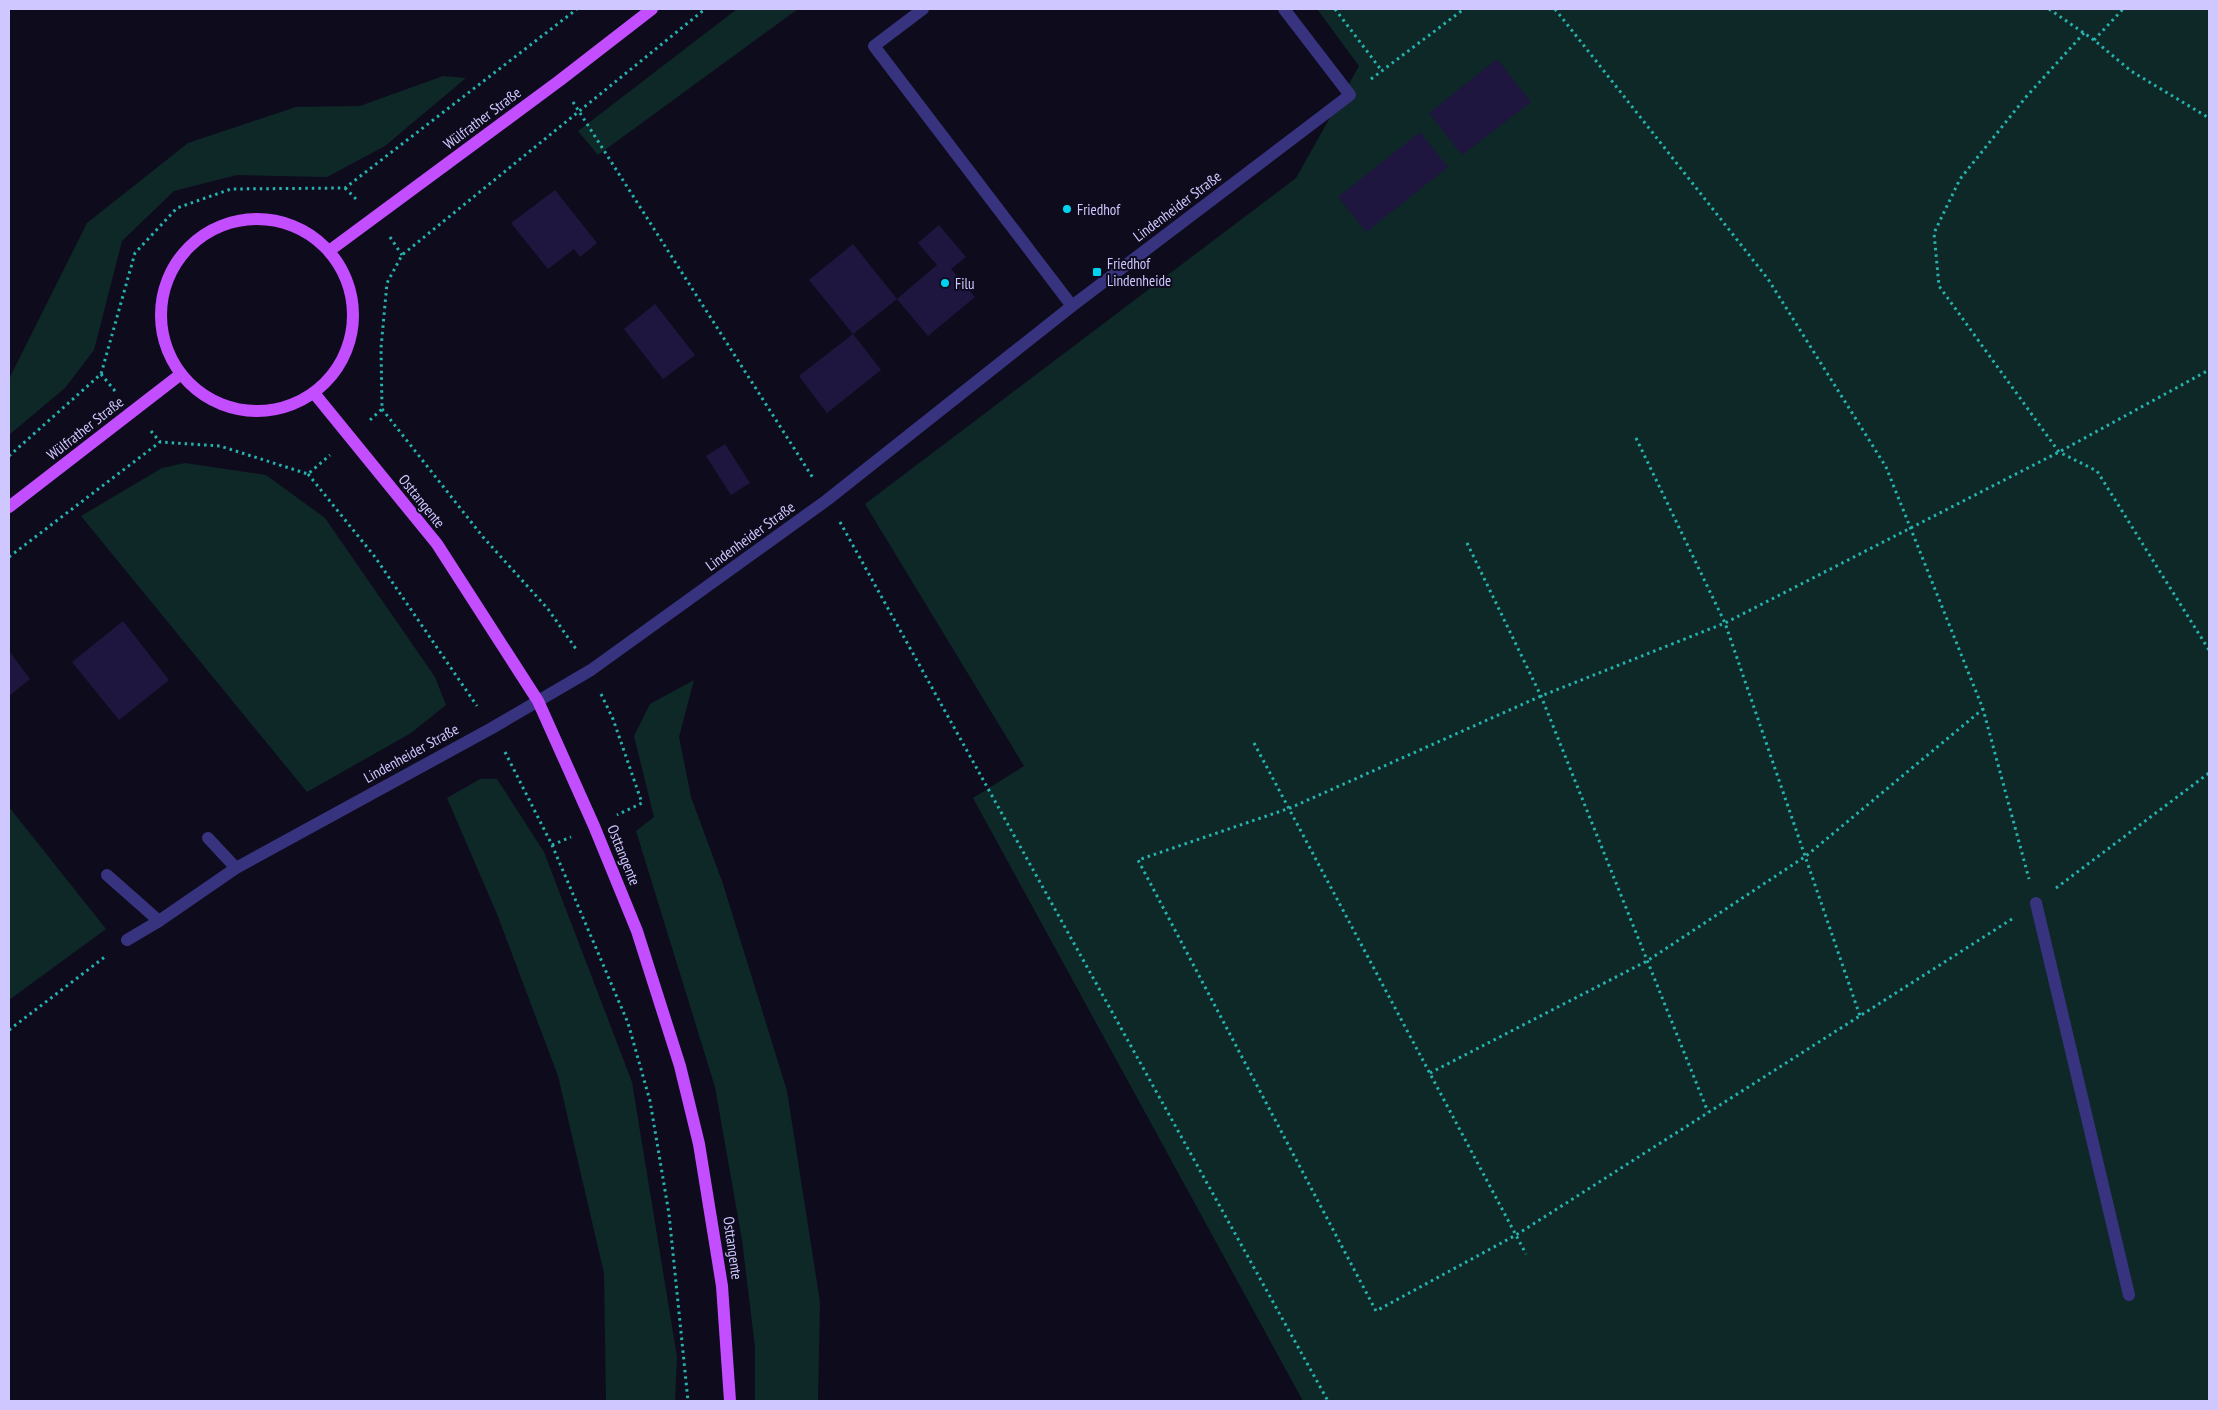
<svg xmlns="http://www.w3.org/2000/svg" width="2218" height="1410" font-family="'PT Sans Narrow',sans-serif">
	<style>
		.green { fill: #0d2827 }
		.building { fill: #1f163f }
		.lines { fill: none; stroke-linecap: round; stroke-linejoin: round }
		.path { stroke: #26b3af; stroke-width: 3; stroke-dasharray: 2.5 4; stroke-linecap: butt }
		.minor { stroke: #38337f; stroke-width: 12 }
		.major { stroke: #c24eff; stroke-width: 12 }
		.poi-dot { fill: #00d3f2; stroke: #0e0b1d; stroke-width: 2 }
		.labels { text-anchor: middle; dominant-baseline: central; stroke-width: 4; stroke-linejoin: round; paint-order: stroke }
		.street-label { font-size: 15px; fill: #cfc7ff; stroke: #0e0b1d }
		.poi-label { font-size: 15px; fill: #cfc7ff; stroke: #0e0b1d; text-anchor: start }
	</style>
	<rect width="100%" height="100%" fill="#0e0b1d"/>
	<g class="green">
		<path d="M737,9H798L598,155L578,131Z"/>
		<path d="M1317,9H2209V1401H1303L973,798L1024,766L865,504L1296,178L1359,66Z"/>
		<path d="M443,76L466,78L385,146L327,177L237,175L174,191L122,241L94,350L65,388L9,435V379L87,223L188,143L296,107L360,106Z"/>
		<path d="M185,463L266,475L325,518L435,677L446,705L411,733L307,792L81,516L162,468Z"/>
		<path d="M694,680L679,737L691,797L723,884L787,1091L820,1302L818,1401H755V1347L742,1240L715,1087L636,831L654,817L634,736L650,704Z"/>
		<path d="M480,779H497L544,852L632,1082L677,1357L675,1401H606L604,1273L558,1076L497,914L447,798Z"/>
		<path d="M9,807L106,929L9,1000Z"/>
	</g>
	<g class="building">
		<path d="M1497,59L1531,102L1462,155L1429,113Z"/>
		<path d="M1420,132L1448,167L1366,232L1338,197Z"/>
		<path d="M555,190L597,243L580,257L574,249L548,269L511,223Z"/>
		<path d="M939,225L966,257L951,269L975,297L928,336L897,299L937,265L918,243Z"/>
		<path d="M853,244L897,299L853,334L881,370L827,413L799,376L853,334L809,280Z"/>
		<path d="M655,304L695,355L663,379L624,329Z"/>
		<path d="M725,444L750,483L731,495L706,456Z"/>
		<path d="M123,621L169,680L119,720L72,662Z"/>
		<path d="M9,651L30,679L9,696Z"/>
	</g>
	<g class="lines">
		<g class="path">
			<path d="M1335,9L1382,71"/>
			<path d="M1555,9L1768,279L1886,467L1983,709L2029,879"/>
			<path d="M2049,9L2094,40L2131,71L2209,118"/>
			<path d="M2084,33L2026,97L1960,179L1934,233L1939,286L2059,452L2097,471L2209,650"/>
			<path d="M2094,40L2123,9"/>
			<path d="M1371,79L1464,9"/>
			<path d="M573,102L813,478"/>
			<path d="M345,188L356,199"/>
			<path d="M390,237L402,255"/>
			<path d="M101,374L115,391"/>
			<path d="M382,409L483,537L548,609L576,649"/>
			<path d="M370,420L382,409L381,348L387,283L402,255L705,9"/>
			<path d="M151,431L160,442"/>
			<path d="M1636,438L1725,623L1860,1016"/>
			<path d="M9,456L101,374L135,253L177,208L231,189L345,188L577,9"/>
			<path d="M308,474L375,557L477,706"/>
			<path d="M840,522L1328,1401"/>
			<path d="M1467,543L1541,696L1708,1112"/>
			<path d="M9,557L160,442L220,446L308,474L330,455"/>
			<path d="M601,694L613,719L642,803L617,815"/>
			<path d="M1254,743L1526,1254"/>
			<path d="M505,752L552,845L628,1023L650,1101L669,1214L688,1401"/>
			<path d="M552,845L571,837"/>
			<path d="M2056,888L2209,773"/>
			<path d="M2012,919L1516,1235L1376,1311L1138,860L1290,808L1541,696L1725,623L2059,452L2209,370"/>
			<path d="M9,1030L106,956"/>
			<path d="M1430,1073L1647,961L1806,856L1983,709"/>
		</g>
		<g class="minor">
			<path d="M923,9L874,46L1072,306"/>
			<path d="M208,838L236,868"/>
			<path d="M107,875L159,921"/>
			<path d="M2036,903L2129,1295"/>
			<path d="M127,940L159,921L236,868L492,728L591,670L827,500L1072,306L1350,95L1284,9"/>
		</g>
		<g class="major">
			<circle cx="257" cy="315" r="96"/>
			<path d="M329,251L559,81L652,9"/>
			<path d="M314,393L437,544L538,701L594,826L637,931L680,1066L699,1144L722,1286L730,1401"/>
			<path d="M9,507L181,374"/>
		</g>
	</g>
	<g class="poi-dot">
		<circle cx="1067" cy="209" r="5"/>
		<rect x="1092" y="267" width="10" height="10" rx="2.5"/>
		<circle cx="945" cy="283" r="5"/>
	</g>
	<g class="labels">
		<g class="street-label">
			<text transform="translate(482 118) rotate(-37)">Wülfrather Straße</text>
			<text transform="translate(1177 206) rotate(-37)">Lindenheider Straße</text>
			<text transform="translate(85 428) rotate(-38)">Wülfrather Straße</text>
			<text transform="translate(422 501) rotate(51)">Osttangente</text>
			<text transform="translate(750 536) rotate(-36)">Lindenheider Straße</text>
			<text transform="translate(411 753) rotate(-29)">Lindenheider Straße</text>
			<text transform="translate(624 855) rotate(68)">Osttangente</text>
			<text transform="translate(733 1248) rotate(82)">Osttangente</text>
		</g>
		<g class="poi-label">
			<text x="1077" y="209">Friedhof</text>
			<text x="1107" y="263">Friedhof<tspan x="1107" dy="17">Lindenheide</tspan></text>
			<text x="955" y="283">Filu</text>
		</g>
	</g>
	<rect width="2218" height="1410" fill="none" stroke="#cfc7ff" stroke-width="20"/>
</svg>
